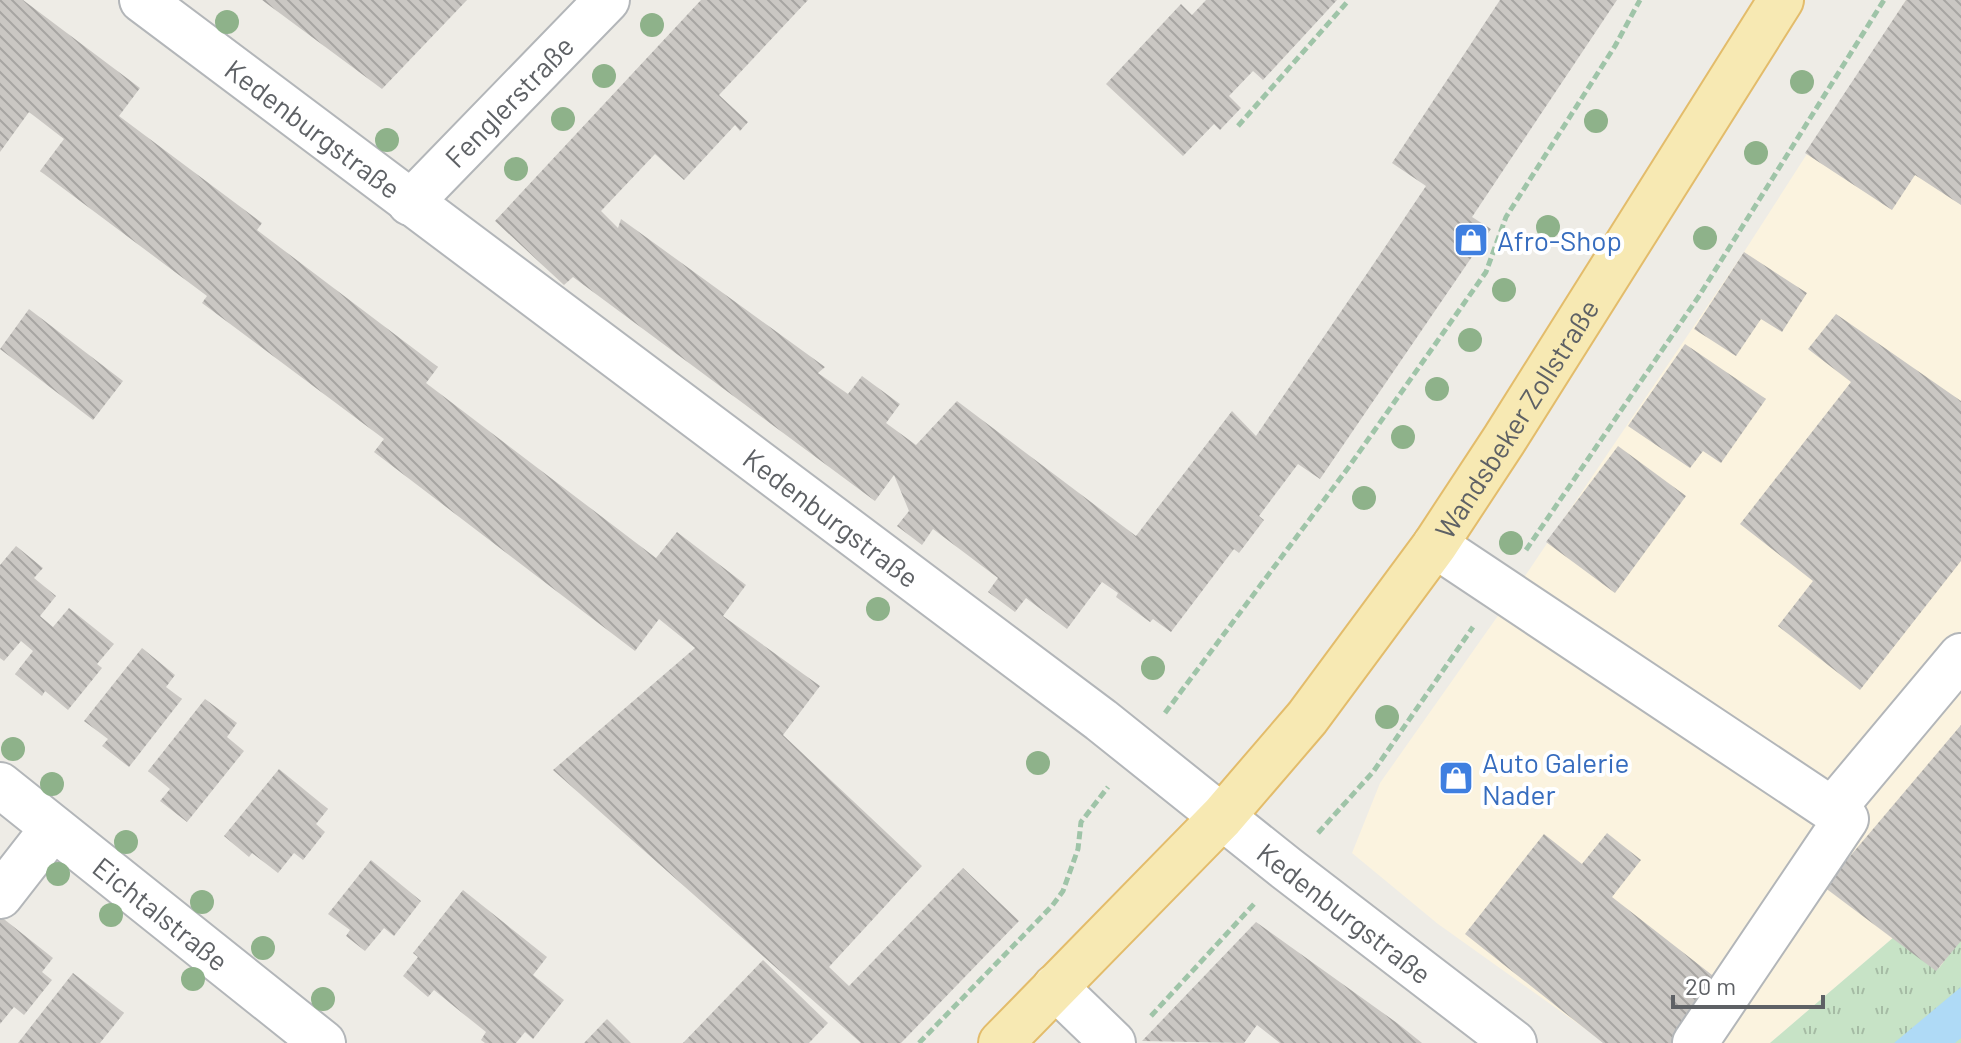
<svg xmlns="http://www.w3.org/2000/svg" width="1961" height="1043" font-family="Barlow,sans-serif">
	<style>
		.commercial { fill: #fbf3df }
		.park { fill: url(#park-tufts) }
		.water { fill: #afdaf6 }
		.building { fill: url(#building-back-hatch) }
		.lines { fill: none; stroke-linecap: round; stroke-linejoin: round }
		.minor-casing { stroke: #b3b6b9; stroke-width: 48 }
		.major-casing { stroke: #e3bc6b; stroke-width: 48 }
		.path { stroke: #9fc4a8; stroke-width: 5; stroke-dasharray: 8 4; stroke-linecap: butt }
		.minor { stroke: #fff; stroke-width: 44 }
		.major { stroke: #f7e9b3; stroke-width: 44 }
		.tree { fill: #8eb28a }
		.labels { text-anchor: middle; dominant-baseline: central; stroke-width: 8; stroke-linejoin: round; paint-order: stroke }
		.street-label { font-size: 28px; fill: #5e6165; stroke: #fff }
		.shop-label { font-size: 28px; fill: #366cbe; stroke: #fff; text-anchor: start }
	</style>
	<defs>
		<pattern id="park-tufts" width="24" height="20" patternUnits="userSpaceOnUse" patternTransform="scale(2)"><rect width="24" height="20" fill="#c7e3c6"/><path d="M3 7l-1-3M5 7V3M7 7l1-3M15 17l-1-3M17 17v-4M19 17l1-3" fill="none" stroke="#a5bba4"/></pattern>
		<pattern id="building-back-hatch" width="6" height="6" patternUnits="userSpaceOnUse" patternTransform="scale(2)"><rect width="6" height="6" fill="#cac7c3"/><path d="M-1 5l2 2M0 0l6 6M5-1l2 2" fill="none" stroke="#a7a5a2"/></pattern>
	</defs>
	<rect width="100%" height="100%" fill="#eeece6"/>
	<path class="commercial" d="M1906,0H1961V939L1940,968L1894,937L1770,1043H1605L1438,924L1352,853L1380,783L1502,610L1744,252Z"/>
	<path class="park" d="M1894,937L1939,968L1961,939V1043H1770Z"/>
	<path class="water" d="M1961,987V1038L1955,1043H1894Z"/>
	<g class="building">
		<path d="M0,0H23L140,88L119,116L262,223L257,230L438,367L426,383L656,558L677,532L746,585L723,616L820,686L783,735L922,866L829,967L849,986L963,868L1019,921L901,1043H861L553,770L695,648L659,619L635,651L374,452L384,439L202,303L207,296L40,171L64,139L29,112L0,152Z"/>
		<path d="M262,0H467L382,89Z"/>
		<path d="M701,0H808L719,95L748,122L740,131L735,125L684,180L655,154L601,211L618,228L621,219L825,367L818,373L848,394L862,376L900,404L886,423L916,445L957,401L1136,536L1232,411L1256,436L1383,250L1426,186L1392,163L1500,0H1617L1472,217L1491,229L1320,479L1298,464L1259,516L1264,520L1239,553L1234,549L1171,632L1153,619L1150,622L1116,597L1118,593L1102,582L1067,629L1026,598L1015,612L988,592L998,578L933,529L922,545L897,526L909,511L894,475L875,501L573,277L564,285L495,221Z"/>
		<path d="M1206,0H1337L1263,80L1253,71L1229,96L1241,108L1220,130L1214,124L1183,156L1106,84L1181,4L1192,15Z"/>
		<path d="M1906,0H1961V205L1915,175L1892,210L1805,153Z"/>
		<path d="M1744,252L1807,293L1782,332L1761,319L1736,356L1694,329Z"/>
		<path d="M29,309L123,381L93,420L0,349Z"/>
		<path d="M1836,314L1961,401V561L1860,690L1778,626L1813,581L1740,524L1851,382L1808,349Z"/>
		<path d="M1685,344L1766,399L1721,463L1703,451L1690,468L1628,426Z"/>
		<path d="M1618,446L1686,496L1615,593L1546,542Z"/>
		<path d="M16,546L43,568L34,578L56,596L40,616L53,627L69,608L114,644L97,664L102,668L68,710L45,691L42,696L15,674L33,651L21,641L4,661L0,658V565Z"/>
		<path d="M142,648L175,675L166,687L182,699L129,767L102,746L108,739L84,721Z"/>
		<path d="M205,699L237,723L227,737L244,751L187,822L160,801L170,789L148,771Z"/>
		<path d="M1961,725V941L1936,971L1824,887Z"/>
		<path d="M279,769L328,809L316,824L325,832L303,860L294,853L278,873L252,853L249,857L224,836Z"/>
		<path d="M1607,833L1641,860L1612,897L1721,982L1673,1043H1603L1465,934L1544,834L1582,864Z"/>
		<path d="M371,860L421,901L394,936L384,928L365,951L346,936L350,930L328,914Z"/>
		<path d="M463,890L547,957L533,975L564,1000L533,1039L525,1032L516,1043H485L481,1040L486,1032L461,1012L434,990L428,997L403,976L418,957L413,953Z"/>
		<path d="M0,916L53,958L42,972L52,980L24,1015L14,1007L0,1024Z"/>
		<path d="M1256,922L1397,1023L1422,1043H1280L1257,1025L1244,1043L1142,1041Z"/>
		<path d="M763,960L828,1023L809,1043H683Z"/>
		<path d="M73,973L124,1013L100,1043H18Z"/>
		<path d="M607,1019L631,1043H584Z"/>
	</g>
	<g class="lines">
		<g class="minor-casing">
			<g id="minor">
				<path id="s1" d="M142,0L1101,720L1286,868L1514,1043"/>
				<path id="s2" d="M410,203L607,0"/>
				<path d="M1435,545L1846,819L1695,1043"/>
				<path id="s3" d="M0,785L323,1043"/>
				<path d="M1832,810L1961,656"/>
				<path d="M0,896L53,828"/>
				<path d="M1055,987L1113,1043"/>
			</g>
		</g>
		<g class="major-casing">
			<g id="major">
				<path id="s4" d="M1001,1043L1222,817L1307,718L1435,545L1504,440L1781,0"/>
			</g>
		</g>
		<g class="path">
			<path d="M1238,126L1349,0"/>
			<path d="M1526,550L1699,296L1884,0"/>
			<path d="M1165,713L1348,468L1486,272L1506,217L1615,46L1640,0"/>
			<path d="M1318,833L1373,772L1473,627"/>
			<path d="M1151,1016L1255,903"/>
			<path d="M919,1043L1052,906L1063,891L1078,849L1081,822L1108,787"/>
		</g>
		<use href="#minor" class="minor"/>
		<use href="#major" class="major"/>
	</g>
	<g class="tree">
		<circle cx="227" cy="22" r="12"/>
		<circle cx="652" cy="25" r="12"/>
		<circle cx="604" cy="76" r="12"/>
		<circle cx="1802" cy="82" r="12"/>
		<circle cx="563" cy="119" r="12"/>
		<circle cx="1596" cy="121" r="12"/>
		<circle cx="387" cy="140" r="12"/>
		<circle cx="1756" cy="153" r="12"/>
		<circle cx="516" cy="169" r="12"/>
		<circle cx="1548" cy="227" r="12"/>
		<circle cx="1705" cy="238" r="12"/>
		<circle cx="1504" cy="290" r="12"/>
		<circle cx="1470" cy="340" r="12"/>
		<circle cx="1437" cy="389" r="12"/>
		<circle cx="1403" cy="437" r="12"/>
		<circle cx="1364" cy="498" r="12"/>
		<circle cx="1511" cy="543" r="12"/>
		<circle cx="878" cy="609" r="12"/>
		<circle cx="1153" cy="668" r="12"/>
		<circle cx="1387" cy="717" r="12"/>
		<circle cx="13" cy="749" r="12"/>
		<circle cx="1038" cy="763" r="12"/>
		<circle cx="52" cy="784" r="12"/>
		<circle cx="126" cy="842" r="12"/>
		<circle cx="58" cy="874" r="12"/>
		<circle cx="202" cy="902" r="12"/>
		<circle cx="111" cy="915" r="12"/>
		<circle cx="263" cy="948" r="12"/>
		<circle cx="193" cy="979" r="12"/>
		<circle cx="323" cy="999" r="12"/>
	</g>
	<defs>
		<g id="shop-square" transform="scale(1.8)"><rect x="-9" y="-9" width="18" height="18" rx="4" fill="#3f7fe0" stroke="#fff"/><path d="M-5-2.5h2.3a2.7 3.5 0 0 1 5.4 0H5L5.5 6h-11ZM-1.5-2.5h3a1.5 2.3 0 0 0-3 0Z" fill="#fff"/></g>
	</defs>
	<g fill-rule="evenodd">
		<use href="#shop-square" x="1471" y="240"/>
		<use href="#shop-square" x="1456" y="778"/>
	</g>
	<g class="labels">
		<g class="street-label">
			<text stroke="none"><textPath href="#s2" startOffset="142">Fenglerstraße</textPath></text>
			<text stroke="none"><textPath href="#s1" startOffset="214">Kedenburgstraße</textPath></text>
			<text stroke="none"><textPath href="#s4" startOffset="812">Wandsbeker Zollstraße</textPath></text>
			<text stroke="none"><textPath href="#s1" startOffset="862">Kedenburgstraße</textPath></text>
			<text stroke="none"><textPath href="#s1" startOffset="1510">Kedenburgstraße</textPath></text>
			<text stroke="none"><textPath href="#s3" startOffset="206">Eichtalstraße</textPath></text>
		</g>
		<g class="shop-label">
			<text x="1497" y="240">Afro-Shop</text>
			<text x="1482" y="762">Auto Galerie<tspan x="1482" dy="32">Nader</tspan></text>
		</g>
	</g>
	<path d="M1673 995v12h150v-12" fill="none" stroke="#5e6165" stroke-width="4"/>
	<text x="1685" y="995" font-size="24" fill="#5e6165" stroke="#ffffff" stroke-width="6" paint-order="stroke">20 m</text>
</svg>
